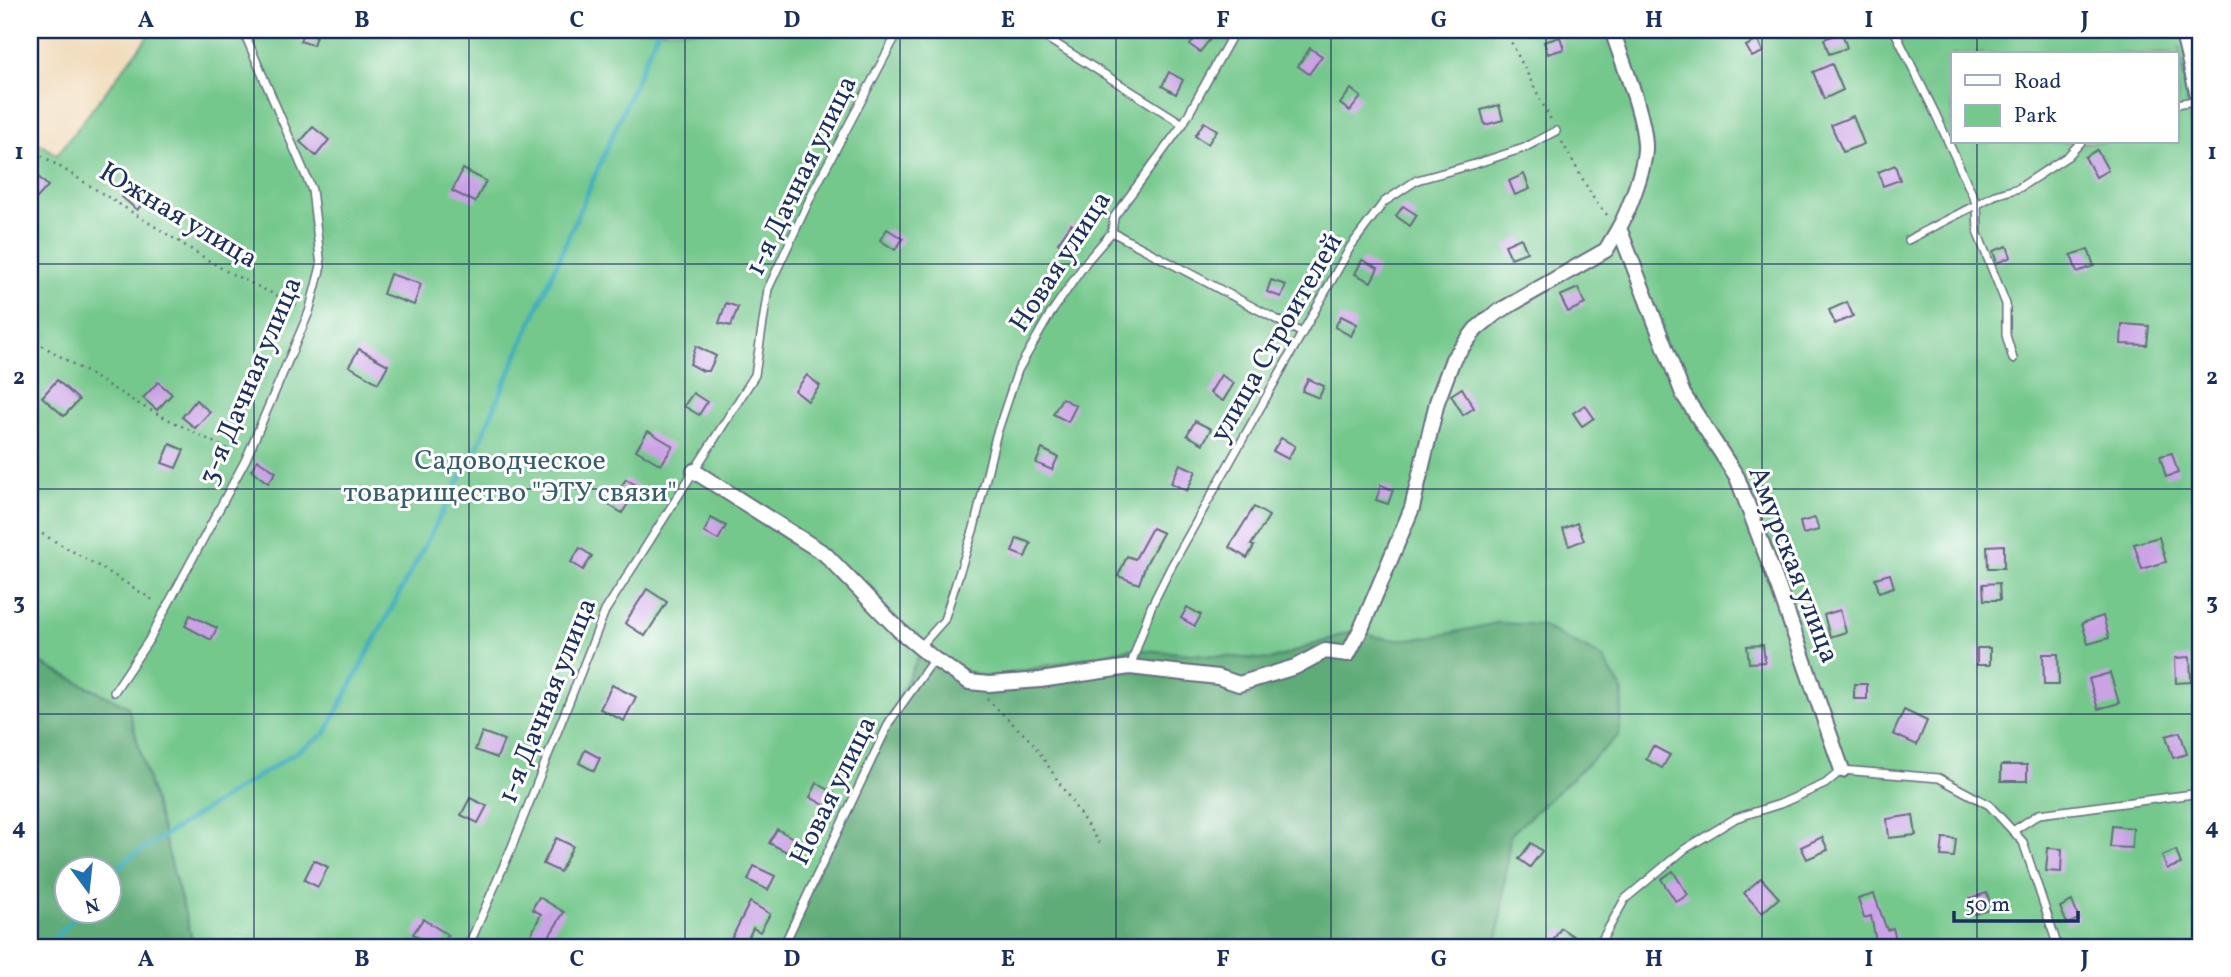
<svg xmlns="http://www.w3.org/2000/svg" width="2231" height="977" font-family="Vollkorn,serif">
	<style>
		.green { fill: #75c88c; stroke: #487c75; stroke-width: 2; fill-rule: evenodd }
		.forest { fill: #60ac78; stroke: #3e6e6b; stroke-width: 2; fill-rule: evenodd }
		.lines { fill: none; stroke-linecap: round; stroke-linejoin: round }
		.stream { stroke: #3fafba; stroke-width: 5 }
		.building { fill: #cba2e5 }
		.lane-casing { stroke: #666c7f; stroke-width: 10 }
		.street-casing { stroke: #666c7f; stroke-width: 18 }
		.path { stroke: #666c7f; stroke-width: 2.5; stroke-dasharray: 2 5; stroke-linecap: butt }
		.lane { stroke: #fff; stroke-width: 7 }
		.street { stroke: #fff; stroke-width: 14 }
		.grid { fill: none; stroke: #1b2f5e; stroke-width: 2; stroke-opacity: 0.55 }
		.labels { text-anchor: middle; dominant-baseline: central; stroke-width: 6; stroke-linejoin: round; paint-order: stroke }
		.street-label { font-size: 28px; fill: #1b2f5e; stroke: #fff }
		.park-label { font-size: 28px; fill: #365d6c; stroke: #fff }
		.neatline { fill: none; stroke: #1b2f5e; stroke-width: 2.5 }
		.grid-label { font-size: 23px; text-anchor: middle; font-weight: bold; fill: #1b2f5e }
	</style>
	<rect width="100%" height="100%" fill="#fff"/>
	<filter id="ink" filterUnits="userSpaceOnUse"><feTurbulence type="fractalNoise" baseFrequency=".0143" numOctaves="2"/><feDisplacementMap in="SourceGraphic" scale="14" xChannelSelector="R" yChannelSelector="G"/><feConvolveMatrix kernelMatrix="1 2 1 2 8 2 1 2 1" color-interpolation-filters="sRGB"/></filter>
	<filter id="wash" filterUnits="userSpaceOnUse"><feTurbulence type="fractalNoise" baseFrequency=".00686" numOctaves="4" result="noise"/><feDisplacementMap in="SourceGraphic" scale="28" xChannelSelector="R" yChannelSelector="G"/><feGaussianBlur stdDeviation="1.57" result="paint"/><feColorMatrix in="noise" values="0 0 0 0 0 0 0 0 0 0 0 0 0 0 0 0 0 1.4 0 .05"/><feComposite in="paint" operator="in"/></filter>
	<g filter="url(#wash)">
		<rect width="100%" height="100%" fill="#f1dcbb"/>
		<path class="green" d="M153,30H2188L2201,86V167L2179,46L2201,199V947H953L1218,702L1358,629L1271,660L1129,650L988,678L782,947H194L128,707L30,658V137L57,155ZM1953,54H2177V142H1953Z"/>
		<g class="forest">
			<path d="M1497,623L1540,625L1602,657L1623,692L1619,735L1510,835L1497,947H782L918,657L988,678L1129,649L1271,660L1359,629C1389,652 1462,630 1497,623Z"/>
			<path d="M30,658L128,707L194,947H30ZM66,869H108V911H66Z"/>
		</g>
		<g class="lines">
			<g class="stream">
				<path d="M108,880L126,860L325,734L479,443L658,30"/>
				<path d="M47,947L80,911"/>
			</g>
		</g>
		<g id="blocks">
			<g class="building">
				<path d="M304,30H318L313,45L300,41Z"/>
				<path d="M1201,30L1211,38L1200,52L1190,45Z"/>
				<path d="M1842,32L1847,48L1829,54L1824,39Z"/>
				<path d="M1560,37L1564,49L1548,54L1544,42Z"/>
				<path d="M1758,40L1763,52L1752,57L1746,46Z"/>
				<path d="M1310,48L1322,56L1309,74L1298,66Z"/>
				<path d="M1832,64L1843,90L1824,99L1813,72Z"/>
				<path d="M1169,72L1183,80L1176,94L1162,86Z"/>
				<path d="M1351,89L1361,97L1350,111L1340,104Z"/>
				<path d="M1499,105L1503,120L1485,125L1481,110Z"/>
				<path d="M1853,116L1864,144L1843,152L1831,125Z"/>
				<path d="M1204,122L1217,130L1208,144L1195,136Z"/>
				<path d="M313,127L329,140L316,156L300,142Z"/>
				<path d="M2097,150L2108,170L2096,177L2085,157Z"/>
				<path d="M1895,165L1900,180L1883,186L1878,172Z"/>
				<path d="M30,169L48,186L30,206Z"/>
				<path d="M463,169L486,181L475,202L452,191Z"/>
				<path d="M1524,174L1530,189L1515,195L1509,181Z"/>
				<path d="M134,183L149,196L137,210L122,197Z"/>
				<path d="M1403,206L1417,215L1410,226L1396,216Z"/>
				<path d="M1071,224L1082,232L1069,251L1058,243Z"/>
				<path d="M887,229L903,239L895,250L880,240Z"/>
				<path d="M1521,238L1527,252L1511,258L1505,245Z"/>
				<path d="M2007,246L2011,257L1997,263L1993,251Z"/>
				<path d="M2088,249L2094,266L2077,272L2071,255Z"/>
				<path d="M1362,260L1378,268L1371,282L1355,274Z"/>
				<path d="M390,274L421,284L414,305L383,294Z"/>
				<path d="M1271,280L1286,285L1281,297L1267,292Z"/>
				<path d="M1578,288L1585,304L1568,312L1560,296Z"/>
				<path d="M1847,302L1853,316L1835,324L1829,310Z"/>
				<path d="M726,303L738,307L731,326L719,323Z"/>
				<path d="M1341,316L1357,324L1351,336L1335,327Z"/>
				<path d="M2122,324L2149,326L2147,345L2121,344Z"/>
				<path d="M696,346L716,356L709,371H703L690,364Z"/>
				<path d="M359,349L388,365L378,383L349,366Z"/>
				<path d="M807,375L820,386L808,401L795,391Z"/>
				<path d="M1221,375L1234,383L1223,401L1210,393Z"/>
				<path d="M1308,379L1324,386L1319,398L1302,391Z"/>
				<path d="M57,380L79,400L64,416L42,397Z"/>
				<path d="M158,382L172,394L157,410L143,398Z"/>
				<path d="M1462,388L1474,408L1463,415L1451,395Z"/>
				<path d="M693,393L707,402L699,415L684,406Z"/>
				<path d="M1062,398L1076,406L1068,422L1053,414Z"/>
				<path d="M196,400L210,412L195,428L182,417Z"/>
				<path d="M1585,405L1594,418L1582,426L1573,413Z"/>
				<path d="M1195,421L1211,429L1203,444L1187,435Z"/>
				<path d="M648,431L673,446L661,465L636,450Z"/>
				<path d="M1281,438L1295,446L1288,459L1273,451Z"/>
				<path d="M170,444L184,450L176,468L162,463Z"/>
				<path d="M1042,449L1058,457L1052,470L1036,463Z"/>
				<path d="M2172,453L2178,473L2166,477L2160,456Z"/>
				<path d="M258,460L276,472L268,483L251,470Z"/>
				<path d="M1180,464L1196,471L1187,491L1171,483Z"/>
				<path d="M626,479L639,487L622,513L609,505Z"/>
				<path d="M1381,485L1393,490L1388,504L1376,500Z"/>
				<path d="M1254,507L1269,516L1251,545L1254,546L1247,558L1229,547Z"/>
				<path d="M711,518L726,526L718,540L704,532Z"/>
				<path d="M1815,518L1819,530L1803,534L1800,522Z"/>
				<path d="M1577,523L1584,540L1569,546L1563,529Z"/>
				<path d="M1152,528L1163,533L1146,564L1139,584L1118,576L1127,556L1135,559Z"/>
				<path d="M2159,537L2166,562L2142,569L2134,544Z"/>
				<path d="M1017,538L1031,543L1025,557L1012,552Z"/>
				<path d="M2004,545V568H1988L1987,546Z"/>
				<path d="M580,548L592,556L583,570L571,562Z"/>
				<path d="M1890,574L1894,587L1879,592L1875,578Z"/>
				<path d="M1999,583L2000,600H1984L1983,584Z"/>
				<path d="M647,589L667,602L645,636L625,623Z"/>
				<path d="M1187,607L1201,615L1195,626L1181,618Z"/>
				<path d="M1840,610L1846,632L1830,637L1824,615Z"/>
				<path d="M190,615L217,628L211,640L185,626Z"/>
				<path d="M2103,616L2109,638L2088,644L2082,623Z"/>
				<path d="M1763,645L1765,662L1749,663L1747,646Z"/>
				<rect x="1977" y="648" width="13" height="17"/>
				<path d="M2043,654H2058L2059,685H2044Z"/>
				<path d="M2190,657L2191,682L2176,683L2175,658Z"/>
				<path d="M2110,673L2119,703L2098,709L2089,679Z"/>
				<rect x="1854" y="684" width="13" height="15"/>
				<path d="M612,685L636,697L624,721L600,709Z"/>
				<path d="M1904,710L1927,721L1917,745L1893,734Z"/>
				<path d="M482,732L504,740L497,758L475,750Z"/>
				<path d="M2180,732L2187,754L2173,758L2166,736Z"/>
				<path d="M1653,746L1670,755L1662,768L1646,759Z"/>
				<path d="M585,750L600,758L594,771L579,763Z"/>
				<rect x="2001" y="765" width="26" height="16"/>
				<path d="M817,783L834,793L826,806L810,797Z"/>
				<path d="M470,798L487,806L478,823L461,815Z"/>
				<path d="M1913,815L1916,835L1889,838L1887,819Z"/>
				<path d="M2112,826L2133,828L2132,848L2110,847Z"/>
				<path d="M777,829L795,839L787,852L769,843Z"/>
				<path d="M1822,837L1828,850L1807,859L1801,847Z"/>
				<path d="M556,838L573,846L560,872L543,864Z"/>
				<path d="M1943,838L1956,839L1954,857L1941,856Z"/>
				<path d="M1531,843L1542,851L1530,867L1519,859Z"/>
				<path d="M2048,848L2062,849L2061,872L2046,871Z"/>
				<path d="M2176,850L2181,864L2167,869L2162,856Z"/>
				<path d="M314,860L328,867L318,887L304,880Z"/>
				<path d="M754,866L775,876L768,890L748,880Z"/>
				<path d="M1673,871L1688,895L1676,902L1661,879Z"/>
				<path d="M1761,878L1779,898L1762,913L1744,893Z"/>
				<path d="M1987,893L1992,909L1975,914L1970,898Z"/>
				<path d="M1874,894L1887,930L1893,928L1897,943L1877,947L1871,916L1864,918L1858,899Z"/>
				<path d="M539,897L564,912L548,938L567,947H537L527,943L541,914L532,909Z"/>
				<path d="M2072,901L2079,919L2067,924L2060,907Z"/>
				<path d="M750,902L770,914L760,932L753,928L744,947H727Z"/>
				<path d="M423,919L448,935L440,947H434L413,934Z"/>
				<path d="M1561,928L1573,936L1566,947L1554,939Z"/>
			</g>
		</g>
	</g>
	<g filter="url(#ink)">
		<use href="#blocks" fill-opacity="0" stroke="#666c7f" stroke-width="2"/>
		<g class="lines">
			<g class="lane-casing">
				<g id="lane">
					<path d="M1034,30L1183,124"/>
					<path d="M1894,30L1935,113L1977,205L1978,234L2006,304V335L2013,359"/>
					<path d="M2177,104L2199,100"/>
					<path d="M1112,232L1302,333"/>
					<path d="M1908,240L1995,195L2019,188L2068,156L2081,142"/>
					<path d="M920,647L944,620L974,528L996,436L1018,370L1049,316L1087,261L1112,232L1114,217L1183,124L1233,34"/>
					<path d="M1130,667L1151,607L1171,567L1351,246L1384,202L1417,180L1475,164L1524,148L1556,131"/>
					<path d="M114,692L149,640L246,459L309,312L321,266L312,190L243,30"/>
					<path d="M2013,831L2039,814L2201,793"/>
					<path d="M468,947L511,849L605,611L755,375L768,289L814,190L899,30"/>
					<path d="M783,947L890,721L934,659"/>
					<path d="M1598,947L1625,899L1685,849L1736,818L1780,804L1825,784L1842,770L1939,778L1989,805L2023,842L2058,947"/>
				</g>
			</g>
			<g class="street-casing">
				<g id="street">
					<path d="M1612,30C1622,61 1644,114 1645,145C1646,165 1629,210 1619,228L1683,394L1737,477L1779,589L1842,770"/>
					<path d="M2182,30L2201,108"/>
					<path d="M694,471L825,554L900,631L934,659L969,682L989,684L1040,680L1130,667L1218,677L1239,684L1295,667L1325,651L1348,654L1361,629L1412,508L1437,402L1453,359L1476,329L1496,313L1606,250L1619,228"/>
				</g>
			</g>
			<g class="path">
				<path d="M1505,30L1551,120"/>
				<path d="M1562,142L1595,201L1608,216"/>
				<path d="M30,148L224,270L298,306"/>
				<path d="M30,338L142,406L237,454"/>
				<path d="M30,527L107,571L156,602"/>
				<path d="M987,699L1033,743L1101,846"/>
			</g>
			<use href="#lane" class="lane"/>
			<use href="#street" class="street"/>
		</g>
	</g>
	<path class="grid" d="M254,30V947M469,30V947M685,30V947M900,30V947M1116,30V947M1331,30V947M1546,30V947M1762,30V947M1977,30V54M1977,142V947M30,264H2201M30,489H2201M30,714H2201"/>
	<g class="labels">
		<g class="street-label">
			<text transform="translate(802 176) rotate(-64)">1-я Дачная улица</text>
			<text transform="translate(178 216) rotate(31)">Южная улица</text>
			<text transform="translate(1061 262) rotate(-57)">Новая улица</text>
			<text transform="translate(1277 338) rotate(-60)">улица Строителей</text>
			<text transform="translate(251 381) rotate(-67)">3-я Дачная улица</text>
			<text transform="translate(1793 565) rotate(69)">Амурская улица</text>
			<text transform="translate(548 701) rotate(-68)">1-я Дачная улица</text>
			<text transform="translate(834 791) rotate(-64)">Новая улица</text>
		</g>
		<g class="park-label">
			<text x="510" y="461">Садоводческое<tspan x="510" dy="32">товарищество "ЭТУ связи"</tspan></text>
		</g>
	</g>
	<rect width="2231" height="977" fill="none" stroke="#fff" stroke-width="77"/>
	<rect x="1951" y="52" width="228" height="91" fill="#ffffff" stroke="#a4acbf" stroke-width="2"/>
	<rect x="1965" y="75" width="35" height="10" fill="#ffffff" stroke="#a4acbf" stroke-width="2"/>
	<text x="2014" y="88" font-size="21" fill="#1b2f5e">Road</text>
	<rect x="1965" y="105" width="35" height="21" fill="#75c88c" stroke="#a4acbf" stroke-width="2"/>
	<text x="2014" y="122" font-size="21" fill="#1b2f5e">Park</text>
	<g transform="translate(88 890) rotate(165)"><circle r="33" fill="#ffffff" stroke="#a4acbf" stroke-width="2"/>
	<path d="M0-5L12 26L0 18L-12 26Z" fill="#1f6fb2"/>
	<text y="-10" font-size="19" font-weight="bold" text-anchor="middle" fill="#1b2f5e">N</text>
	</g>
	<path d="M1954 911v10h124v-10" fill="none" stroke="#1b2f5e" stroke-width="3.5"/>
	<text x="1965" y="911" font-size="21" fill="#1b2f5e" stroke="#ffffff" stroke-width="5" paint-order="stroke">50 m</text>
	<rect x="38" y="38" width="2154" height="901" class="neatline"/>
	<g class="grid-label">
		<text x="146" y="27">A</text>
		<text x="362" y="27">B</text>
		<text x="577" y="27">C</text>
		<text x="792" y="27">D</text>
		<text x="1008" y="27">E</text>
		<text x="1223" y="27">F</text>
		<text x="1439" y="27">G</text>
		<text x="1654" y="27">H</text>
		<text x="1869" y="27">I</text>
		<text x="2085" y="27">J</text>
		<text x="19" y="159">1</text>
		<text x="2212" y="159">1</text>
		<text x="19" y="384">2</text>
		<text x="2212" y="384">2</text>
		<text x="19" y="609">3</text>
		<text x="2212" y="609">3</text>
		<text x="19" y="834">4</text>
		<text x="2212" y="834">4</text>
		<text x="146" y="966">A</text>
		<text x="362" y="966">B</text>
		<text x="577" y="966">C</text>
		<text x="792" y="966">D</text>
		<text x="1008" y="966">E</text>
		<text x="1223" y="966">F</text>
		<text x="1439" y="966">G</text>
		<text x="1654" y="966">H</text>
		<text x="1869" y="966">I</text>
		<text x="2085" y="966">J</text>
	</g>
</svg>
